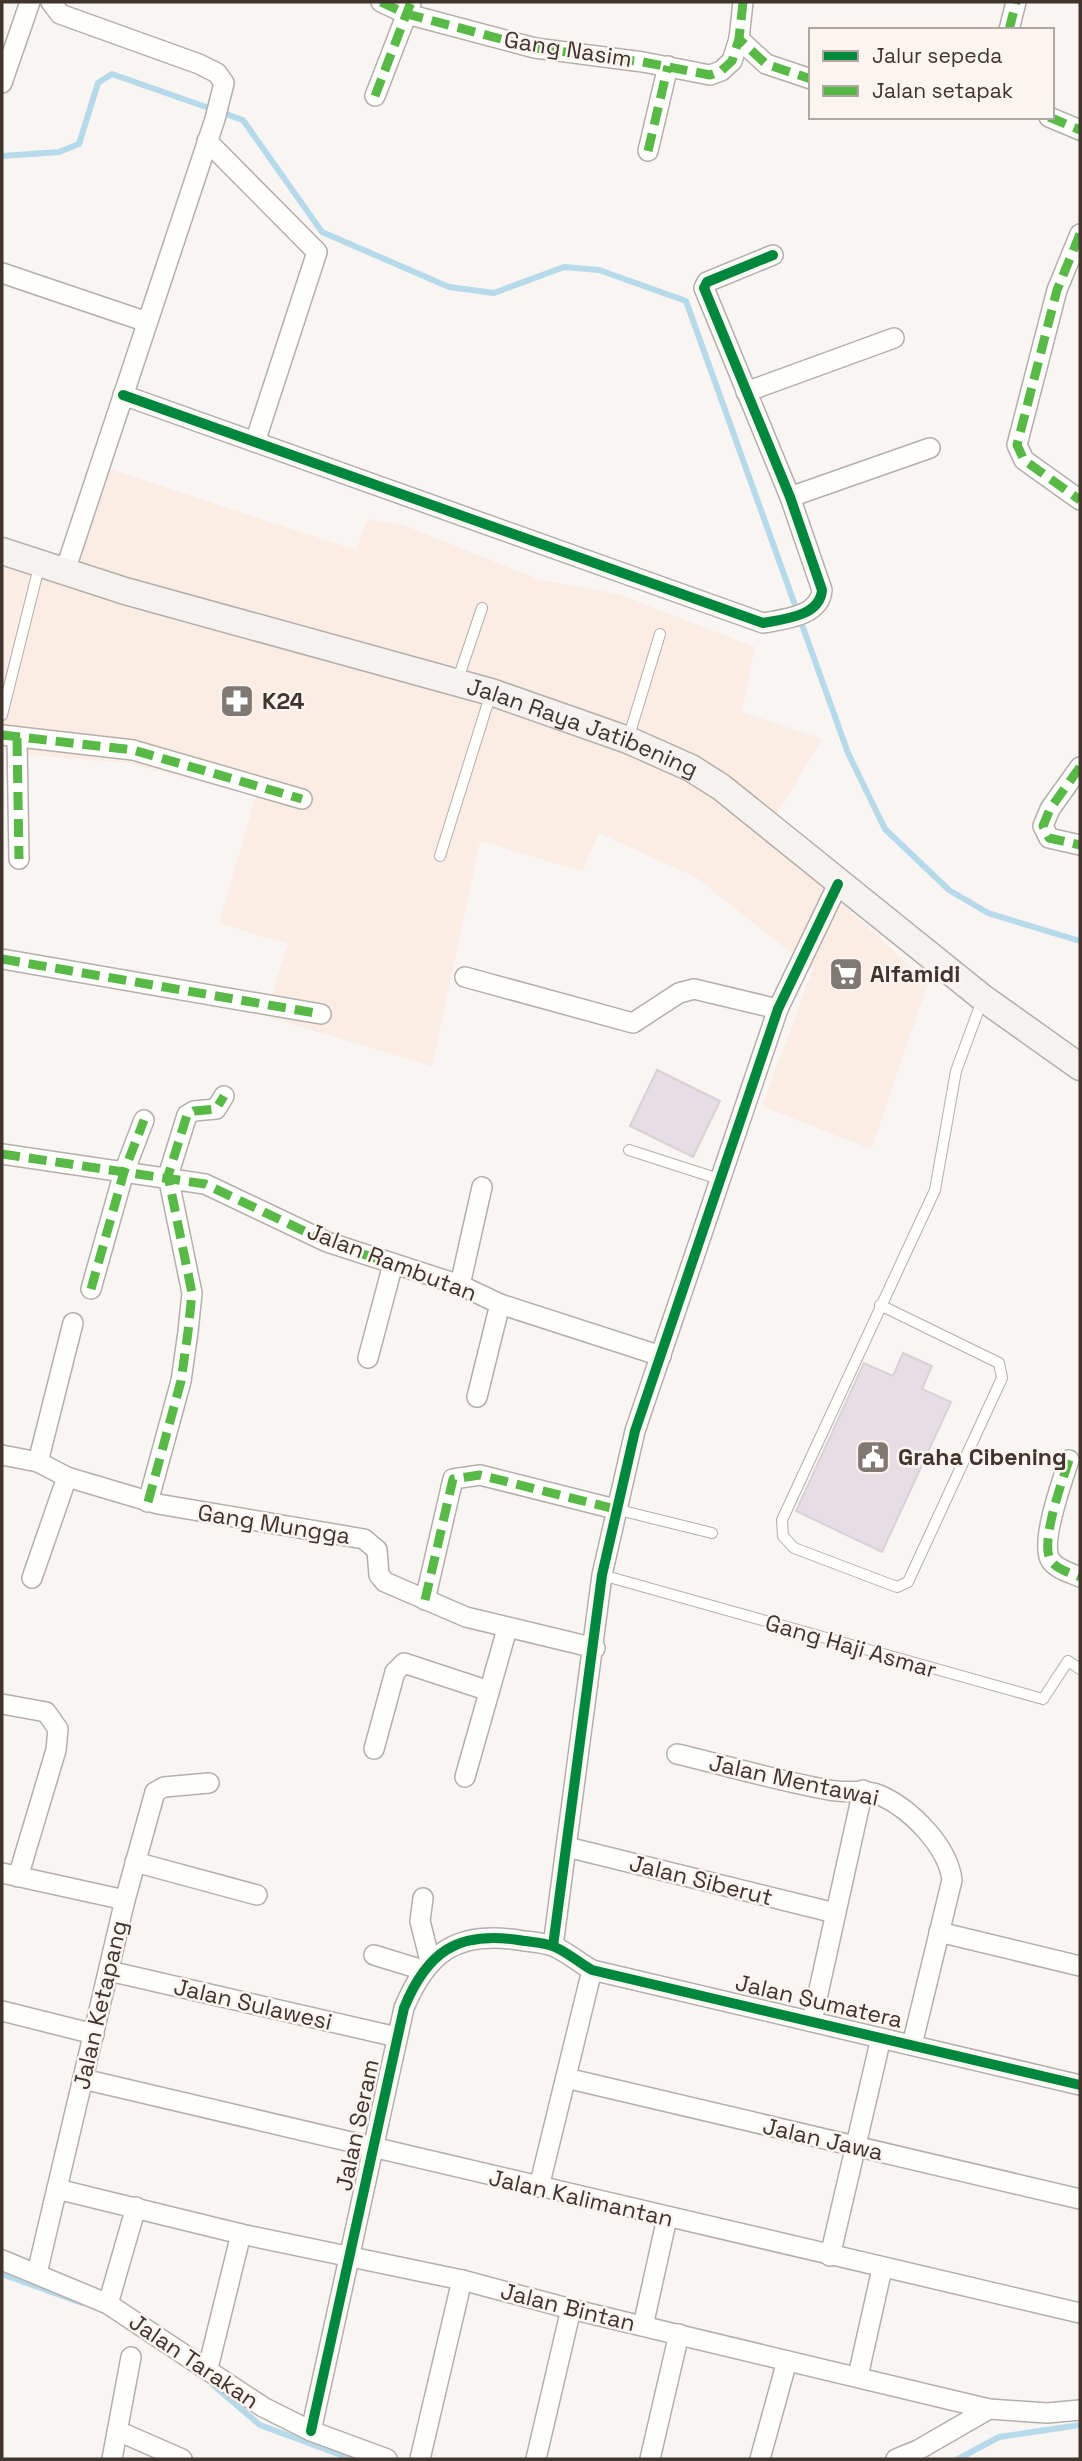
<svg xmlns="http://www.w3.org/2000/svg" width="1082" height="2461" font-family="'Space Grotesk',sans-serif">
	<style>
		.built { fill: #fbece4 }
		.lines { fill: none; stroke-linecap: round; stroke-linejoin: round }
		.stream { stroke: #b7daeb; stroke-width: 6 }
		.building { fill: #e7dee5; stroke: #d8d2d6; stroke-width: 2 }
		.service-casing { stroke: #b5afab; stroke-width: 12 }
		.minor-casing { stroke: #b5afab; stroke-width: 22 }
		.secondary-casing { stroke: #b5afab; stroke-width: 29 }
		.service { stroke: #fefefd; stroke-width: 10 }
		.minor { stroke: #fefefd; stroke-width: 19 }
		.secondary { stroke: #f5f2f0; stroke-width: 26 }
		.quiet { stroke: #58b947; stroke-width: 9; stroke-dasharray: 18 9; stroke-linecap: butt }
		.cycleway-casing { stroke: #fbf4f0; stroke-width: 15 }
		.cycleway { stroke: #00873e; stroke-width: 10 }
		.labels { text-anchor: middle; dominant-baseline: central; stroke-width: 5; stroke-linejoin: round; paint-order: stroke }
		.street-label { font-size: 23px; fill: #40342d; stroke: #fbf4f0 }
		.poi-label { font-size: 23px; font-weight: bold; fill: #40342d; stroke: #fbf4f0; text-anchor: start }
	</style>
	<rect width="100%" height="100%" fill="#f8f5f3"/>
	<path class="built" d="M98,465L356,550L368,519L403,525L540,580L618,594L755,647L742,712L822,739L765,833L928,983L871,1149L762,1106L813,970L697,878L599,833L582,871L480,841L432,1066L265,1016L288,944L219,923L256,796L128,763L20,754L2,747V542L55,566Z"/>
	<g class="lines">
		<g class="stream">
			<path d="M2,156L59,152L79,144L98,83L112,74L243,120L322,232L449,287L494,293L564,267L599,270L686,301L848,753L885,829L949,890L988,913L1080,941"/>
			<path d="M2,2274L82,2303"/>
			<path d="M213,2385L260,2425L352,2459"/>
			<path d="M958,2459L999,2437L1080,2425"/>
		</g>
	</g>
	<g class="building">
		<path d="M657,1070L720,1101L693,1157L630,1126Z"/>
		<path d="M903,1353L932,1366L922,1389L951,1402L882,1552L796,1511L864,1363L893,1376Z"/>
	</g>
	<g class="lines">
		<g class="service-casing">
			<g id="service">
				<path d="M457,682L482,608"/>
				<path d="M2,715L40,563"/>
				<path d="M628,739L660,634"/>
				<path d="M440,856L491,693"/>
				<path d="M629,1150L722,1180"/>
				<path d="M880,1305L999,1363L1002,1378L908,1582L897,1587L794,1548L783,1536L782,1520L935,1190L956,1071L983,998"/>
				<path d="M615,1509L712,1533"/>
				<path d="M602,1575L1043,1699L1068,1661L1080,1669"/>
			</g>
		</g>
		<g class="minor-casing">
			<g id="minor">
				<path d="M51,2L60,14L199,64L217,73L224,83L215,119L65,571"/>
				<path d="M381,2L407,14L535,48L643,62L710,75L721,71L732,61L739,39"/>
				<path d="M743,2L739,39L766,64L811,79"/>
				<path d="M1009,30L1016,2"/>
				<path d="M2,83L30,2"/>
				<path d="M375,96L411,3"/>
				<path d="M1049,117L1080,130"/>
				<path d="M207,141L317,252L255,442"/>
				<path d="M648,151L668,66"/>
				<path d="M1080,234L1057,290L1017,445L1024,460L1080,500"/>
				<path d="M2,273L147,322"/>
				<path d="M746,392L894,338"/>
				<path d="M123,395L763,623C785,619 820,616 822,590L790,497L704,288L707,282L773,255"/>
				<path d="M790,497L930,448"/>
				<path d="M2,735L133,750L302,799"/>
				<path d="M17,738L19,859"/>
				<path d="M1080,767L1050,809L1043,826L1049,838L1080,845"/>
				<path d="M2,959L321,1014"/>
				<path d="M465,977L633,1023L679,993L694,989L778,1009"/>
				<path d="M2,1154L205,1184L327,1242L460,1285L500,1304L661,1356"/>
				<path d="M460,1285L482,1187"/>
				<path d="M91,1289L124,1172L144,1120"/>
				<path d="M368,1358L393,1264"/>
				<path d="M477,1397L500,1304"/>
				<path d="M2,1455L38,1462L67,1477L158,1504L364,1539L377,1550L379,1575L385,1582L466,1617L595,1648"/>
				<path d="M1069,1460C1063,1479 1039,1544 1051,1561C1058,1570 1071,1573 1080,1577"/>
				<path d="M38,1462L73,1323"/>
				<path d="M148,1502L181,1381L188,1332L192,1293L168,1176L187,1115L194,1111L216,1109L224,1096"/>
				<path d="M32,1578L67,1477"/>
				<path d="M425,1600L453,1479L480,1475L615,1509"/>
				<path d="M2,1704L46,1712L58,1729L56,1750L18,1877"/>
				<path d="M374,1749L395,1672L404,1663L489,1691"/>
				<path d="M677,1754C728,1766 778,1781 829,1790C848,1794 865,1788 882,1796C912,1810 948,1847 952,1880L912,2045"/>
				<path d="M465,1777L507,1629"/>
				<path d="M567,1847L835,1913"/>
				<path d="M135,1862L257,1895"/>
				<path d="M2,1873L125,1900"/>
				<path d="M423,1898L420,1921L430,1961"/>
				<path d="M939,1932L1080,1966"/>
				<path d="M553,1946L602,1575L635,1431L778,1009L838,884"/>
				<path d="M374,1955L423,1970"/>
				<path d="M109,1971L397,2037"/>
				<path d="M2,2011L94,2034"/>
				<path d="M812,2021L863,1790"/>
				<path d="M566,2078L1080,2199"/>
				<path d="M83,2079L1080,2313"/>
				<path d="M539,2187L592,1970"/>
				<path d="M57,2189L241,2234L462,2280L571,2309L989,2409L1047,2413L1080,2410"/>
				<path d="M830,2256L881,2038"/>
				<path d="M2,2260L108,2304L263,2407L311,2431L387,2459"/>
				<path d="M37,2273L125,1900L155,1792L164,1787L209,1783"/>
				<path d="M108,2304L136,2207"/>
				<path d="M643,2326L667,2218"/>
				<path d="M208,2368L241,2234"/>
				<path d="M858,2376L882,2269"/>
				<path d="M118,2431L182,2459"/>
				<path d="M311,2431L404,2008C427,1952 457,1931 518,1940C529,1942 544,1942 555,1947C568,1953 580,1963 592,1970L1080,2085"/>
				<path d="M112,2459L131,2357"/>
				<path d="M420,2459L462,2280"/>
				<path d="M536,2459L571,2309"/>
				<path d="M650,2459L679,2334"/>
				<path d="M760,2459L787,2361"/>
				<path d="M896,2459L918,2450L989,2409"/>
			</g>
		</g>
		<g class="secondary-casing">
			<g id="secondary">
				<path id="s1" d="M2,551L125,591L491,692L628,740L691,768L721,787L983,998L1080,1067"/>
			</g>
		</g>
		<use href="#service" class="service"/>
		<use href="#minor" class="minor"/>
		<use href="#secondary" class="secondary"/>
		<g class="quiet">
			<path d="M381,2L407,14L535,48L643,62L710,75L721,71L732,61L739,39"/>
			<path d="M743,2L739,39L766,64L811,79"/>
			<path d="M1009,30L1016,2"/>
			<path d="M375,96L411,2"/>
			<path d="M1049,117L1080,130"/>
			<path d="M648,151L668,66"/>
			<path d="M1080,234L1057,290L1017,445L1024,460L1080,500"/>
			<path d="M2,735L133,750L302,799"/>
			<path d="M17,738L19,859"/>
			<path d="M1080,767L1050,809L1043,826L1049,838L1080,845"/>
			<path d="M2,959L321,1014"/>
			<path d="M2,1154L205,1184L327,1242L393,1264"/>
			<path d="M91,1289L124,1172L144,1120"/>
			<path d="M1069,1460C1063,1479 1039,1544 1051,1561C1058,1570 1071,1573 1080,1577"/>
			<path d="M148,1502L181,1381L188,1332L192,1293L168,1176L187,1115L194,1111L216,1109L224,1096"/>
			<path d="M425,1600L453,1479L480,1475L615,1509"/>
		</g>
		<g class="cycleway-casing">
			<g id="cycleway">
				<path d="M123,395L763,623C785,619 820,616 822,590L790,497L704,288L707,282L773,255"/>
				<path d="M553,1946L602,1575L635,1431L778,1009L838,884"/>
				<path d="M311,2431L404,2008C427,1952 457,1931 518,1940C529,1942 544,1942 555,1947C568,1953 580,1963 592,1970L1080,2085"/>
			</g>
		</g>
		<use href="#cycleway" class="cycleway"/>
	</g>
	<defs>
		<g id="pharmacy-square" transform="scale(1.75)"><rect x="-9" y="-9" width="18" height="18" rx="4" fill="#807872" stroke="#fbf4f0"/><path d="M-2-6h4v4h4v4h-4v4h-4v-4h-4v-4h4Z" fill="#fff"/></g>
		<g id="supermarket-square" transform="scale(1.75)"><rect x="-9" y="-9" width="18" height="18" rx="4" fill="#807872" stroke="#fbf4f0"/><path d="M-6-5.5h2.5l.6 2H6L4.5 2H-2.5L-4.4-4H-6ZM-1.5 3.2a1.3 1.3 0 1 0 .1 0ZM3 3.2a1.3 1.3 0 1 0 .1 0Z" fill="#fff"/></g>
		<g id="civic-square" transform="scale(1.75)"><rect x="-9" y="-9" width="18" height="18" rx="4" fill="#807872" stroke="#fbf4f0"/><path d="M-.6-6.5H3V-4.5H.6V-3L4-1V1h2V6H-6V1h2V-1L-.6-3ZM-1.2 2.5V6h2.4V2.5Z" fill="#fff"/></g>
	</defs>
	<g fill-rule="evenodd">
		<use href="#pharmacy-square" x="237" y="701"/>
		<use href="#supermarket-square" x="846" y="974"/>
		<use href="#civic-square" x="873" y="1457"/>
	</g>
	<g class="labels">
		<g class="street-label">
			<text transform="translate(568 49) rotate(9)">Gang Nasim</text>
			<text stroke="none"><textPath href="#s1" startOffset="607">Jalan Raya Jatibening</textPath></text>
			<text transform="translate(392 1262) rotate(21)">Jalan Rambutan</text>
			<text transform="translate(274 1524) rotate(9)">Gang Mungga</text>
			<text transform="translate(851 1646) rotate(16)">Gang Haji Asmar</text>
			<text transform="translate(794 1780) rotate(12)">Jalan Mentawai</text>
			<text transform="translate(701 1880) rotate(14)">Jalan Siberut</text>
			<text transform="translate(819 2001) rotate(13)">Jalan Sumatera</text>
			<text transform="translate(253 2004) rotate(13)">Jalan Sulawesi</text>
			<text transform="translate(100 2005) rotate(-77)">Jalan Ketapang</text>
			<text transform="translate(357 2125) rotate(-78)">Jalan Seram</text>
			<text transform="translate(823 2139) rotate(13)">Jalan Jawa</text>
			<text transform="translate(581 2198) rotate(13)">Jalan Kalimantan</text>
			<text transform="translate(568 2307) rotate(14)">Jalan Bintan</text>
			<text transform="translate(194 2361) rotate(34)">Jalan Tarakan</text>
		</g>
		<g class="poi-label">
			<text x="262" y="701">K24</text>
			<text x="870" y="974">Alfamidi</text>
			<text x="898" y="1457">Graha Cibening</text>
		</g>
	</g>
	<rect width="1082" height="2461" fill="none" stroke="#40342d" stroke-width="7"/>
	<rect x="809" y="28" width="245" height="91" fill="#fbf4f0" stroke="#b0a7a2" stroke-width="2"/>
	<rect x="823" y="51" width="35" height="10" fill="#00873e" stroke="#b0a7a2" stroke-width="2"/>
	<text x="872" y="63" font-size="21" fill="#40342d">Jalur sepeda</text>
	<rect x="823" y="86" width="35" height="10" fill="#58b947" stroke="#b0a7a2" stroke-width="2"/>
	<text x="872" y="98" font-size="21" fill="#40342d">Jalan setapak</text>
</svg>
